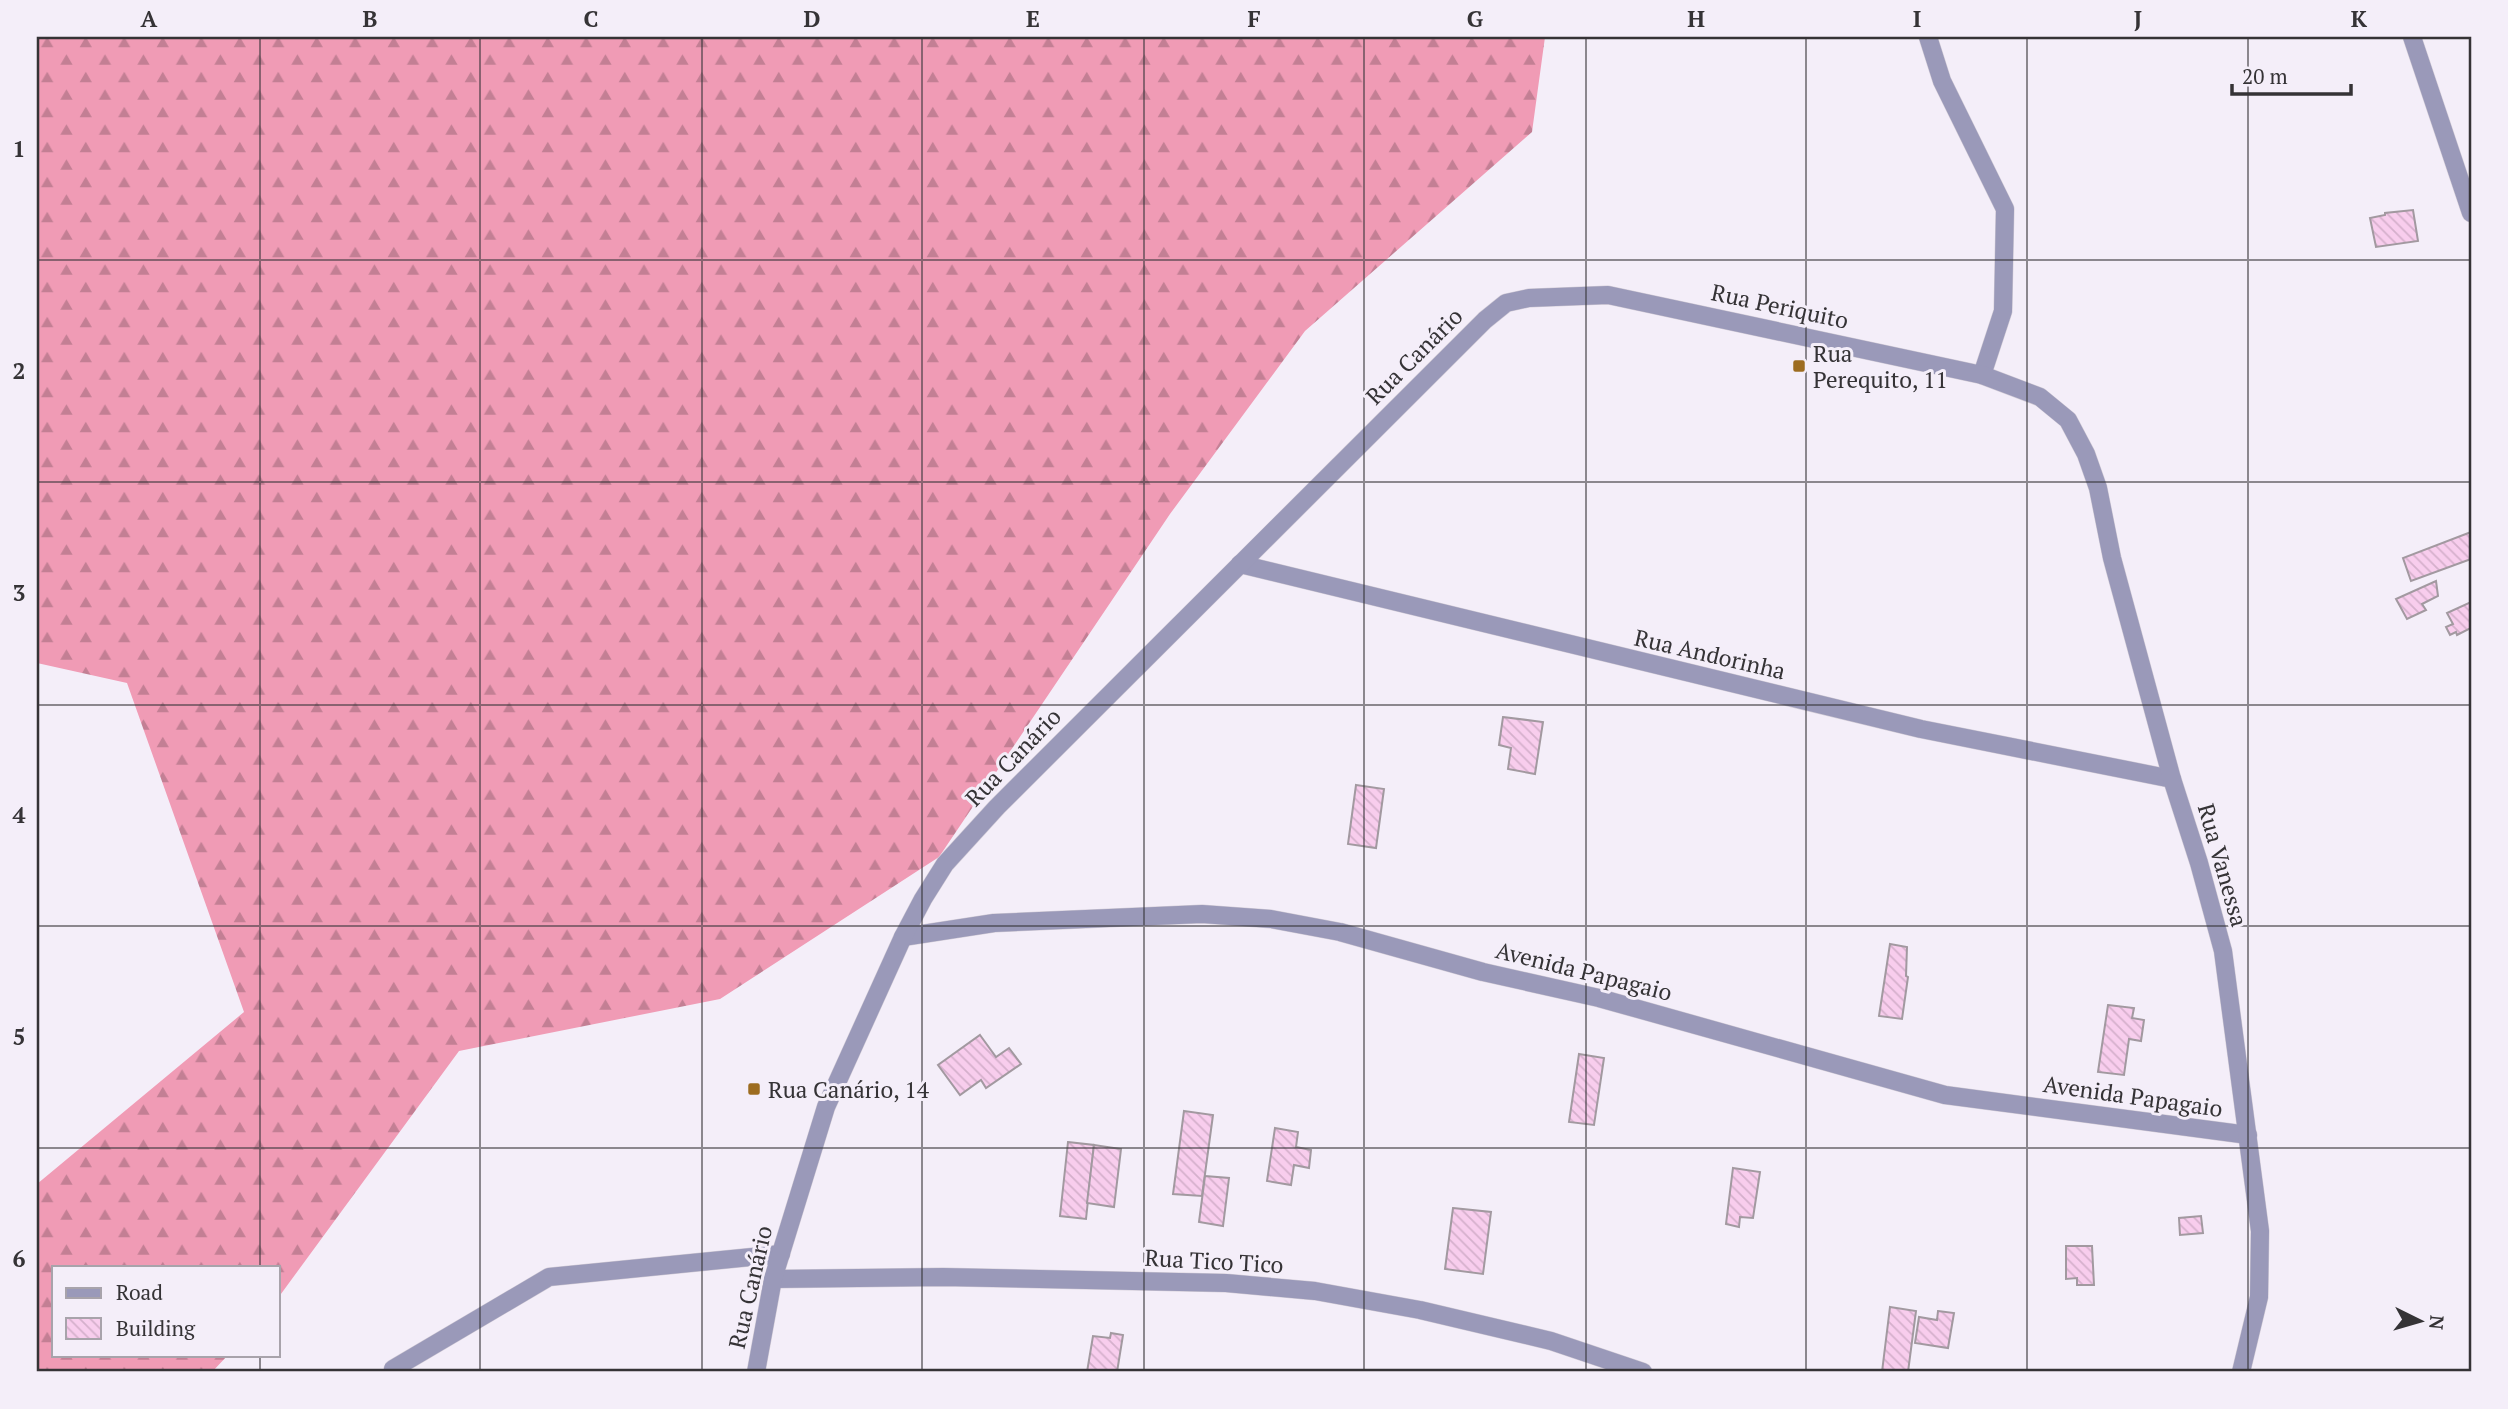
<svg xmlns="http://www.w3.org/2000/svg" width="2508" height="1409" font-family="'PT Serif',serif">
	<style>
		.forest { fill: url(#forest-firs) }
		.building { fill: url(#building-back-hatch); stroke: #a299a0; stroke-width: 2 }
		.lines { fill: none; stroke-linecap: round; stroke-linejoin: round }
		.minor-casing { stroke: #d2ccd6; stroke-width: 19 }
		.minor { stroke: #9a99b9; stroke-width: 18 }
		.grid { fill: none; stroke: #353336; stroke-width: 2; stroke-opacity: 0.55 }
		.poi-dot { fill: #9d6c20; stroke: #f4eef9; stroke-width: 2.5 }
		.labels { text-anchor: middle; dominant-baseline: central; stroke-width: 6; stroke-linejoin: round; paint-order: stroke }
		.street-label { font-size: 23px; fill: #353336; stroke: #f4eef9 }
		.poi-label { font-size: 23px; fill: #353336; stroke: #f4eef9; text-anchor: start }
		.neatline { fill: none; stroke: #353336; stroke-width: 2.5 }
		.grid-label { font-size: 23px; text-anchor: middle; font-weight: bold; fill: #353336 }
	</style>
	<defs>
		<pattern id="forest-firs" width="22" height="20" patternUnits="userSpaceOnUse" patternTransform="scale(1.75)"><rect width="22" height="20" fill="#f09bb5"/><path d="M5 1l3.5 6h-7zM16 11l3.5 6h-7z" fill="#c37f94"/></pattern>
		<pattern id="building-back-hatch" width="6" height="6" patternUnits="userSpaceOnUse" patternTransform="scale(1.75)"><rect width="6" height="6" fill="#f8cded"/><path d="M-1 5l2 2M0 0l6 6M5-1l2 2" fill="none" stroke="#d5b0cc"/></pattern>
	</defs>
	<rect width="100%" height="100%" fill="#f4eef9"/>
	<path class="forest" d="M37,37H1545L1532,132L1305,331L1170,514L939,857L720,999L459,1051L278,1298V1267H54V1355H228L212,1372H37V1184L244,1012L127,683L37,663Z"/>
	<g class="building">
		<path d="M2413,210L2418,241L2376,247L2370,218L2385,215V213Z"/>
		<path d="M2471,532V559L2411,581L2403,558Z"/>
		<path d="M2436,581L2438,596L2422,604L2426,610L2407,619L2396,599Z"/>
		<path d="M2471,602V628L2457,635L2456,632L2450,635L2446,627L2453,624L2447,613Z"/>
		<path d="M1503,717L1543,722L1535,774L1508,769L1511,748L1499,745Z"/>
		<path d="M1356,785L1384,789L1376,848L1348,844Z"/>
		<path d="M1890,944L1907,947L1906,976L1908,977L1902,1019L1879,1016Z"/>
		<path d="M2108,1005L2134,1008L2132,1018L2144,1020L2141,1041L2129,1039L2124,1075L2098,1072Z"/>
		<path d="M980,1035L996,1057L1009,1048L1021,1064L986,1088L981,1080L960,1095L938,1065Z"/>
		<path d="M1579,1054L1604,1058L1594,1125L1569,1122Z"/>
		<path d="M1184,1111L1213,1115L1202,1196L1173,1194Z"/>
		<path d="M1275,1128L1298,1132L1296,1147L1311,1150L1309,1168L1294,1165L1291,1185L1267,1181Z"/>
		<path d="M1068,1142L1094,1145L1086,1219L1060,1216Z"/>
		<path d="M1094,1145L1121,1149L1114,1207L1087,1203Z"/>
		<path d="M1733,1168L1760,1172L1753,1218L1740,1217L1739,1227L1726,1224Z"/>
		<path d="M1205,1176L1229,1178L1223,1226L1199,1222Z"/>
		<path d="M1453,1208L1491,1212L1483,1274L1445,1269Z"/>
		<path d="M2201,1216L2203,1233L2180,1235L2179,1218Z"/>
		<path d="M2066,1246H2092L2094,1285H2077V1278L2066,1279Z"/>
		<path d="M1890,1307L1916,1311L1908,1372H1882Z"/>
		<path d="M1938,1311L1954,1313L1948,1348L1915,1343L1919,1317L1937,1320Z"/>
		<path d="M1111,1333L1123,1335L1117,1372H1087L1093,1336L1110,1338Z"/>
	</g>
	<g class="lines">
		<g class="minor-casing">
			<g id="minor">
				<path d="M1928,37L1942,81L2005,209L2003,311L1982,375"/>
				<path d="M2412,37L2471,213"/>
				<path d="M1240,564L1921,729L2172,779"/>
				<path d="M903,937L994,923L1202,914L1271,919L1340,932L1483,972L1599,998L1945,1095L2248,1135"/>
				<path d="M773,1279L943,1277L1226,1283L1315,1291L1420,1310L1551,1341L1643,1372"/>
				<path d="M393,1369L549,1277L781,1254"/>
				<path d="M756,1372L773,1279L826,1107L903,937L923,899L945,864L997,807L1485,320L1506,303L1529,298L1608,295L1982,375L2040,397L2068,420L2086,454L2098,488L2112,558L2172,779L2199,863L2223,951L2260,1231L2259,1297L2241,1372"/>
			</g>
		</g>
		<use href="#minor" class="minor"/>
	</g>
	<path class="grid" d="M260,37V1267M480,37V1372M702,37V1372M922,37V1372M1144,37V1372M1364,37V1372M1586,37V1372M1806,37V1372M2027,37V1372M2248,37V1372M37,260H2471M37,482H2471M37,705H2471M37,926H2471M37,1148H2471M260,1355V1372"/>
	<g class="poi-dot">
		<rect x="1792" y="359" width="14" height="14" rx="3.5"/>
		<rect x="747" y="1082" width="14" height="14" rx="3.5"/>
	</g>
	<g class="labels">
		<g class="street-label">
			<text transform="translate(1780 306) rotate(12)">Rua Periquito</text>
			<text transform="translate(1414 356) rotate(-45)">Rua Canário</text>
			<text transform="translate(1710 654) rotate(13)">Rua Andorinha</text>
			<text transform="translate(1013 757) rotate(-46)">Rua Canário</text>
			<text transform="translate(2223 865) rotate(74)">Rua Vanessa</text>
			<text transform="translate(1584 971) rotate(14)">Avenida Papagaio</text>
			<text transform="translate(2133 1096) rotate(8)">Avenida Papagaio</text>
			<text transform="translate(1214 1261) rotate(3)">Rua Tico Tico</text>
			<text transform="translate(750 1287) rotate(-77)">Rua Canário</text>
		</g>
		<g class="poi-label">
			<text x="1813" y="353">Rua<tspan x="1813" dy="26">Perequito, 11</tspan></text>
			<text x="768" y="1089">Rua Canário, 14</text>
		</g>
	</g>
	<rect width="2508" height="1409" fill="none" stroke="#f4eef9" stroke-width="77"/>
	<rect x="52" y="1266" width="228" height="91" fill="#f4eef9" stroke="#a8a3ab" stroke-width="2"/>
	<rect x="66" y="1288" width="35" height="10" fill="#9a99b9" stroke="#a8a3ab" stroke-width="2"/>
	<text x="116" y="1300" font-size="21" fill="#353336">Road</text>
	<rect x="66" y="1318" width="35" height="21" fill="url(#building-back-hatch)" stroke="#a8a3ab" stroke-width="2"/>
	<text x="116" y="1336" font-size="21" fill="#353336">Building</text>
	<g transform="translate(2420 1321) rotate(95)" stroke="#f4eef9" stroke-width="5" paint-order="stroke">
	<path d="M0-5L12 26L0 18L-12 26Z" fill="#353336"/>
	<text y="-10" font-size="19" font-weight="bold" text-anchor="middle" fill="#353336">N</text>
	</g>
	<path d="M2232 84v10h119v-10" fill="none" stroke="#353336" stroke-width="3.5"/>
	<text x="2242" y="84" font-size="21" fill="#353336" stroke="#f4eef9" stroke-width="5" paint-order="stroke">20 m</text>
	<rect x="38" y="38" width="2432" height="1332" class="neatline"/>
	<g class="grid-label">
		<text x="149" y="27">A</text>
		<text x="370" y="27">B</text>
		<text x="591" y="27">C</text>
		<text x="812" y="27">D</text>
		<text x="1033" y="27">E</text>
		<text x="1254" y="27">F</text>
		<text x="1475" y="27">G</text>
		<text x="1696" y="27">H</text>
		<text x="1917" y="27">I</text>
		<text x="2138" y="27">J</text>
		<text x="2359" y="27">K</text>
		<text x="19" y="157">1</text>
		<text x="19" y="379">2</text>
		<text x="19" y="601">3</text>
		<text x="19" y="823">4</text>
		<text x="19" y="1045">5</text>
		<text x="19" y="1267">6</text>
	</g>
</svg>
